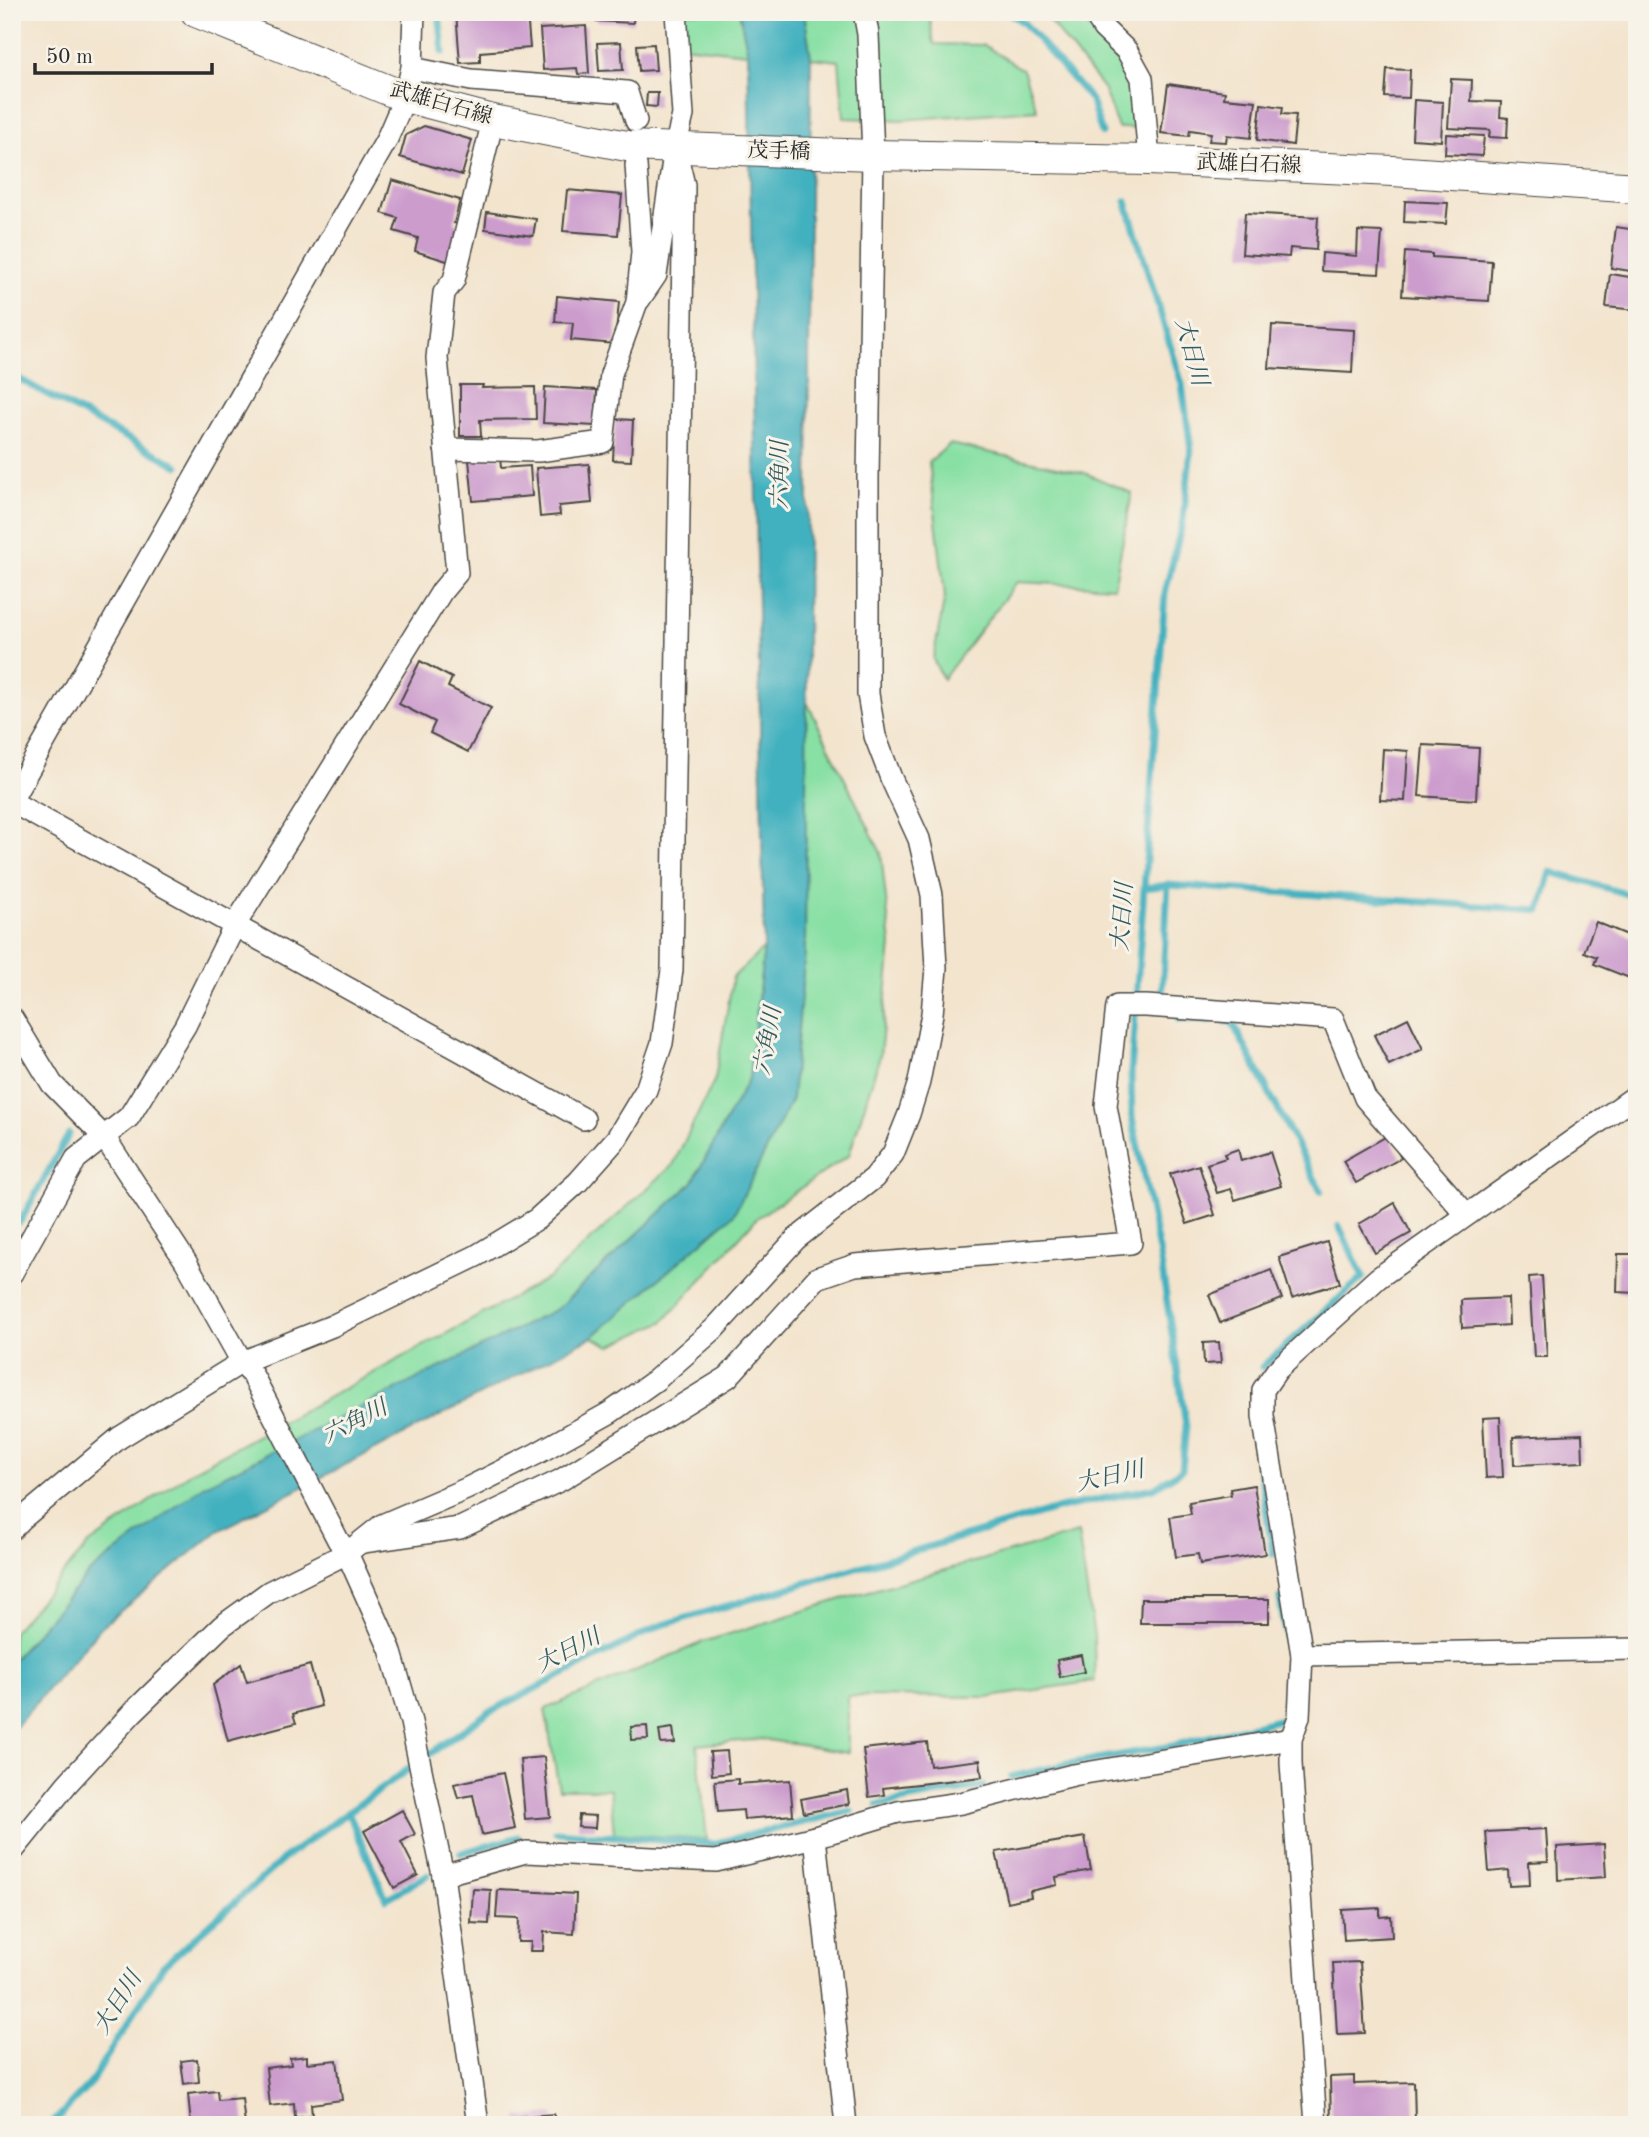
<svg xmlns="http://www.w3.org/2000/svg" width="1649" height="2137" font-family="'Old Standard TT','Noto Serif JP',serif">
	<style>
		.green { fill: #88e0a4; stroke: #5a8668; stroke-width: 2 }
		.water { fill: #43b1bf; stroke: #376e75; stroke-width: 2 }
		.lines { fill: none; stroke-linecap: round; stroke-linejoin: round }
		.stream { stroke: #43b1bf; stroke-width: 7 }
		.building { fill: #cc9ccd }
		.street-casing { stroke: #494743; stroke-width: 24 }
		.secondary-casing { stroke: #494743; stroke-width: 32 }
		.street { stroke: #fff; stroke-width: 21 }
		.secondary { stroke: #fff; stroke-width: 30 }
		.labels { text-anchor: middle; dominant-baseline: central; stroke-width: 6; stroke-linejoin: round; paint-order: stroke }
		.street-label { font-size: 21px; fill: #2b2b2b; stroke: #f7f3e8 }
		.water-label { font-size: 23px; font-style: italic; fill: #335a5f; stroke: #f7f3e8 }
	</style>
	<rect width="100%" height="100%" fill="#f7f3e8"/>
	<filter id="ink" filterUnits="userSpaceOnUse"><feTurbulence type="fractalNoise" baseFrequency=".0143" numOctaves="2"/><feDisplacementMap in="SourceGraphic" scale="14" xChannelSelector="R" yChannelSelector="G"/><feConvolveMatrix kernelMatrix="1 2 1 2 8 2 1 2 1" color-interpolation-filters="sRGB"/></filter>
	<filter id="wash" filterUnits="userSpaceOnUse"><feTurbulence type="fractalNoise" baseFrequency=".00686" numOctaves="4" result="noise"/><feDisplacementMap in="SourceGraphic" scale="28" xChannelSelector="R" yChannelSelector="G"/><feGaussianBlur stdDeviation="1.57" result="paint"/><feColorMatrix in="noise" values="0 0 0 0 0 0 0 0 0 0 0 0 0 0 0 0 0 1.4 0 .05"/><feComposite in="paint" operator="in"/></filter>
	<g filter="url(#wash)">
		<rect width="100%" height="100%" fill="#f3e4cd"/>
		<g class="green">
			<path d="M669,12H739L748,53L673,45Z"/>
			<path d="M804,12H929L934,44L984,45L1023,70L1037,110L900,120L844,118L839,61L811,58Z"/>
			<path d="M1042,12H1076L1125,70L1135,128H1118L1103,88Z"/>
			<path d="M950,444L1085,473L1132,493L1114,587L1017,582L943,679L933,659L945,596L929,462Z"/>
			<path d="M806,700L881,853L891,945L880,1056L849,1155L757,1218L663,1322L610,1346L592,1337L734,1214L805,952Z"/>
			<path d="M764,948L749,1078L692,1183L557,1309L203,1486L90,1572L12,1661V1633L88,1545L192,1471L549,1278L673,1165L715,1079L733,977Z"/>
			<path d="M1078,1533L1094,1636L1095,1681L991,1697L848,1696V1753L762,1739L697,1745L707,1840L614,1833L610,1789H559L545,1709L703,1642L855,1595Z"/>
		</g>
		<path class="water" d="M739,12H804L811,58L805,952L792,1099L734,1214L592,1337L218,1531L101,1627L12,1731V1661L90,1572L203,1486L557,1309L692,1183L749,1078L764,948L748,53Z"/>
		<g class="lines">
			<g class="stream">
				<path d="M439,12L443,52"/>
				<path d="M1008,12L1024,23L1091,100L1102,133"/>
				<path d="M795,14L809,12"/>
				<path d="M12,375L178,466"/>
				<path d="M1145,888L1168,885L1540,910L1551,872L1637,897"/>
				<path d="M1162,995L1168,885"/>
				<path d="M1178,1019L1209,1021"/>
				<path d="M1224,1021L1232,1022L1321,1191"/>
				<path d="M12,1217L20,1222L69,1134"/>
				<path d="M1262,1367L1363,1277L1339,1226"/>
				<path d="M1251,1409L1273,1554"/>
				<path d="M1280,1598L1290,1661V1691"/>
				<path d="M1011,1777L1069,1764L1172,1746L1290,1717V1713"/>
				<path d="M878,1805L983,1786"/>
				<path d="M348,1812L386,1899L427,1875"/>
				<path d="M556,1832L712,1844L851,1811"/>
				<path d="M461,1853L518,1837"/>
				<path d="M48,2125L53,2123L90,2084L163,1966L287,1856L487,1713L659,1626L1060,1508L1154,1488L1182,1470L1186,1426L1160,1256L1132,1117L1131,1072L1165,593L1183,520L1191,450L1182,384L1126,201"/>
			</g>
		</g>
		<g id="blocks">
			<g class="building">
				<path d="M456,12H527L530,48L480,52V62L460,63Z"/>
				<path d="M596,12H634L633,23L596,21Z"/>
				<path d="M586,26L589,73L578,74L577,68L543,70L540,29Z"/>
				<path d="M621,42L623,70L599,71L597,43Z"/>
				<path d="M654,44L656,70L639,71L637,45Z"/>
				<path d="M1387,69L1410,70L1409,98L1385,97Z"/>
				<path d="M1451,79L1472,80L1471,101L1501,102L1500,117L1508,118L1507,138L1489,137L1490,130L1448,128Z"/>
				<path d="M1168,84L1225,92L1224,98L1256,101L1251,138L1227,135L1226,142L1209,141L1211,133L1190,130L1189,136L1161,133Z"/>
				<path d="M647,93H658L657,107L646,106Z"/>
				<path d="M1414,100L1443,102L1441,141L1412,139Z"/>
				<path d="M1261,104L1283,107L1282,114L1296,115L1293,145L1257,140Z"/>
				<path d="M424,126L472,140L462,175L400,157L406,135Z"/>
				<path d="M1446,134L1484,136L1482,156L1445,154Z"/>
				<path d="M392,180L460,200L454,223L461,225L450,262L415,251L418,238L394,231L398,218L382,213Z"/>
				<path d="M567,190L622,195L618,235L563,231Z"/>
				<path d="M1405,201L1448,203L1446,224L1404,222Z"/>
				<path d="M487,212L536,219L533,236L485,229Z"/>
				<path d="M1245,213L1318,217L1316,250L1290,248L1289,257L1242,254Z"/>
				<path d="M1616,227L1637,230V272L1611,268Z"/>
				<path d="M1358,231L1382,232L1379,274L1321,271L1322,253L1357,256Z"/>
				<path d="M1405,252L1432,254V257L1492,261L1489,301L1402,296Z"/>
				<path d="M1610,274L1637,278V310L1606,307Z"/>
				<path d="M557,296L619,302L615,344L571,340L573,323L555,322Z"/>
				<path d="M1272,325L1354,330L1352,373L1269,368Z"/>
				<path d="M460,385H483L482,388L535,387L536,419L480,420L481,436H460Z"/>
				<path d="M545,387L597,390L595,426L543,423Z"/>
				<path d="M615,419L633,420L631,461L613,460Z"/>
				<path d="M500,457L501,468L530,466L532,496L473,501L469,460Z"/>
				<path d="M589,464L592,503L559,506L560,515L540,517L536,468Z"/>
				<path d="M420,661L452,678L448,687L491,708L468,752L430,733L435,722L399,704Z"/>
				<path d="M1423,745L1479,748L1476,800L1419,796Z"/>
				<path d="M1383,749L1408,751L1405,801L1380,800Z"/>
				<path d="M1596,922L1637,939V981L1594,964L1597,957L1584,952Z"/>
				<path d="M1408,1018L1423,1049L1389,1065L1374,1035Z"/>
				<path d="M1389,1135L1401,1158L1356,1183L1343,1161Z"/>
				<path d="M1238,1149L1241,1161L1270,1152L1281,1186L1235,1200L1231,1189L1217,1193L1207,1164L1226,1158L1224,1154Z"/>
				<path d="M1199,1165L1215,1215L1187,1224L1170,1174Z"/>
				<path d="M1395,1203L1411,1233L1375,1253L1359,1224Z"/>
				<path d="M1327,1242L1340,1283L1292,1298L1279,1257Z"/>
				<path d="M1618,1254H1637V1293L1617,1292Z"/>
				<path d="M1271,1270L1282,1299L1220,1323L1209,1295Z"/>
				<path d="M1542,1276L1547,1357H1534L1529,1277Z"/>
				<path d="M1508,1298L1509,1325L1462,1328L1461,1300Z"/>
				<path d="M1219,1342L1221,1363L1204,1364L1203,1343Z"/>
				<path d="M1500,1417L1503,1477L1486,1478L1483,1418Z"/>
				<path d="M1582,1434L1583,1462L1514,1465L1513,1437Z"/>
				<path d="M1254,1485L1265,1554L1200,1564L1198,1554L1176,1557L1170,1517L1191,1514L1189,1502L1231,1495L1230,1489Z"/>
				<path d="M1141,1599H1269V1623H1140Z"/>
				<path d="M1081,1655L1084,1672L1060,1677L1057,1660Z"/>
				<path d="M241,1664L247,1682L310,1665L321,1706L293,1714L296,1723L228,1741L213,1685Z"/>
				<path d="M647,1726L648,1739L632,1740L631,1727Z"/>
				<path d="M673,1728L675,1743L661,1744L659,1730Z"/>
				<path d="M927,1742L930,1766L980,1760L982,1777L883,1788L884,1795L869,1797L863,1749Z"/>
				<path d="M727,1751L729,1773L712,1775L710,1752Z"/>
				<path d="M544,1757L550,1817L525,1819L520,1759Z"/>
				<path d="M503,1773L515,1828L482,1835L473,1795L458,1798L454,1784Z"/>
				<path d="M738,1779V1784L790,1780L793,1815L744,1819L743,1810L718,1812L715,1781Z"/>
				<path d="M847,1790L849,1804L804,1813L801,1799Z"/>
				<path d="M402,1810L415,1834L401,1842L418,1875L394,1888L364,1831Z"/>
				<path d="M579,1815L596,1816L595,1828L578,1827Z"/>
				<path d="M1546,1829L1548,1861L1529,1862L1530,1885L1509,1886L1508,1870L1489,1872L1486,1832Z"/>
				<path d="M1085,1837L1091,1870L1056,1877L1057,1885L1030,1891L1031,1897L1007,1902L996,1852Z"/>
				<path d="M1604,1844L1606,1877L1558,1880L1557,1847Z"/>
				<path d="M473,1889L491,1890L489,1924L471,1923Z"/>
				<path d="M498,1890L576,1894L574,1934L544,1932L543,1951H530L531,1942H518L519,1919L496,1918Z"/>
				<path d="M1380,1908V1917L1391,1916L1392,1937L1344,1940L1342,1910Z"/>
				<path d="M1360,1962L1365,2033L1337,2034L1333,1963Z"/>
				<path d="M307,2056V2063L337,2060L342,2100L311,2104L312,2116L295,2118L294,2103L270,2106L266,2068L291,2065L290,2058Z"/>
				<path d="M197,2059L199,2082L184,2084L181,2061Z"/>
				<path d="M1354,2076V2084L1414,2082L1415,2121L1331,2124L1330,2077Z"/>
				<path d="M217,2091L218,2100L242,2098L245,2125H191L188,2094Z"/>
				<path d="M554,2114L555,2125H519L518,2117Z"/>
			</g>
		</g>
	</g>
	<g filter="url(#ink)">
		<use href="#blocks" fill-opacity="0" stroke="#494743" stroke-width="2"/>
		<g class="lines">
			<g class="street-casing">
				<g id="street">
					<path d="M1093,12L1103,28L1127,51L1142,78L1149,160"/>
					<path d="M412,68L471,80L627,92L636,121"/>
					<path d="M639,300L656,275L675,148L683,115L676,12"/>
					<path d="M445,449L538,451L603,442L611,374L637,302L642,252L636,165"/>
					<path d="M12,799L386,141L405,97L412,68L414,12"/>
					<path d="M12,802L584,1119"/>
					<path d="M12,1018L52,1084L105,1138L186,1262L242,1362L253,1376L338,1540L347,1553L390,1649L411,1722L443,1875L478,2125"/>
					<path d="M12,1273L76,1159L129,1117L185,1026L235,925L442,591L457,573L437,358L444,293L454,280L493,120"/>
					<path d="M12,1529L23,1518L119,1438L242,1362L332,1326L476,1256L537,1219L578,1182L617,1138L646,1090L662,1043L672,970L684,185L675,148"/>
					<path d="M363,1542L460,1528L561,1480L728,1377L817,1278L855,1265L1131,1243L1106,1106L1117,1006H1146L1333,1019L1365,1098L1466,1214"/>
					<path d="M1302,1655L1637,1649"/>
					<path d="M815,1837L846,2125"/>
					<path d="M12,1852L67,1784L133,1712L222,1626L269,1592L347,1553L382,1525L466,1489L536,1454L611,1412L656,1380L714,1329L796,1239L874,1178L893,1154L909,1114L919,1082L932,1014L936,968L932,895L919,839L891,778L875,736L868,694V478L873,155L868,34L864,12"/>
					<path d="M443,1875L526,1852L716,1861L815,1837L898,1812L961,1803L1073,1775L1291,1739"/>
					<path d="M1316,2125L1291,1763V1739L1299,1717L1302,1655L1263,1416V1390L1277,1370L1378,1278L1637,1095"/>
				</g>
			</g>
			<g class="secondary-casing">
				<path id="secondary" d="M196,12L405,97L493,120L627,146L873,155L1149,160L1393,171L1637,188"/>
			</g>
			<use href="#street" class="street"/>
			<use href="#secondary" class="secondary"/>
		</g>
	</g>
	<g class="labels">
		<g class="street-label">
			<text transform="translate(441 104) rotate(16)">武雄白石線</text>
			<text transform="translate(779 152) rotate(2)">茂手橋</text>
			<text transform="translate(1249 165) rotate(2)">武雄白石線</text>
		</g>
		<g class="water-label">
			<text transform="translate(1191 352) rotate(75)">大日川</text>
			<text transform="translate(780 475) rotate(-90)">六角川</text>
			<text transform="translate(1123 917) rotate(-86)">大日川</text>
			<text transform="translate(768 1041) rotate(-80)">六角川</text>
			<text transform="translate(355 1422) rotate(-27)">六角川</text>
			<text transform="translate(1110 1477) rotate(-13)">大日川</text>
			<text transform="translate(568 1651) rotate(-27)">大日川</text>
			<text transform="translate(118 2003) rotate(-58)">大日川</text>
		</g>
	</g>
	<rect width="1649" height="2137" fill="none" stroke="#f7f3e8" stroke-width="42"/>
	<path d="M35 63v10h177v-10" fill="none" stroke="#2b2b2b" stroke-width="3.5"/>
	<text x="46" y="63" font-size="21" fill="#2b2b2b" stroke="#f7f3e8" stroke-width="5" paint-order="stroke">50 m</text>
</svg>
